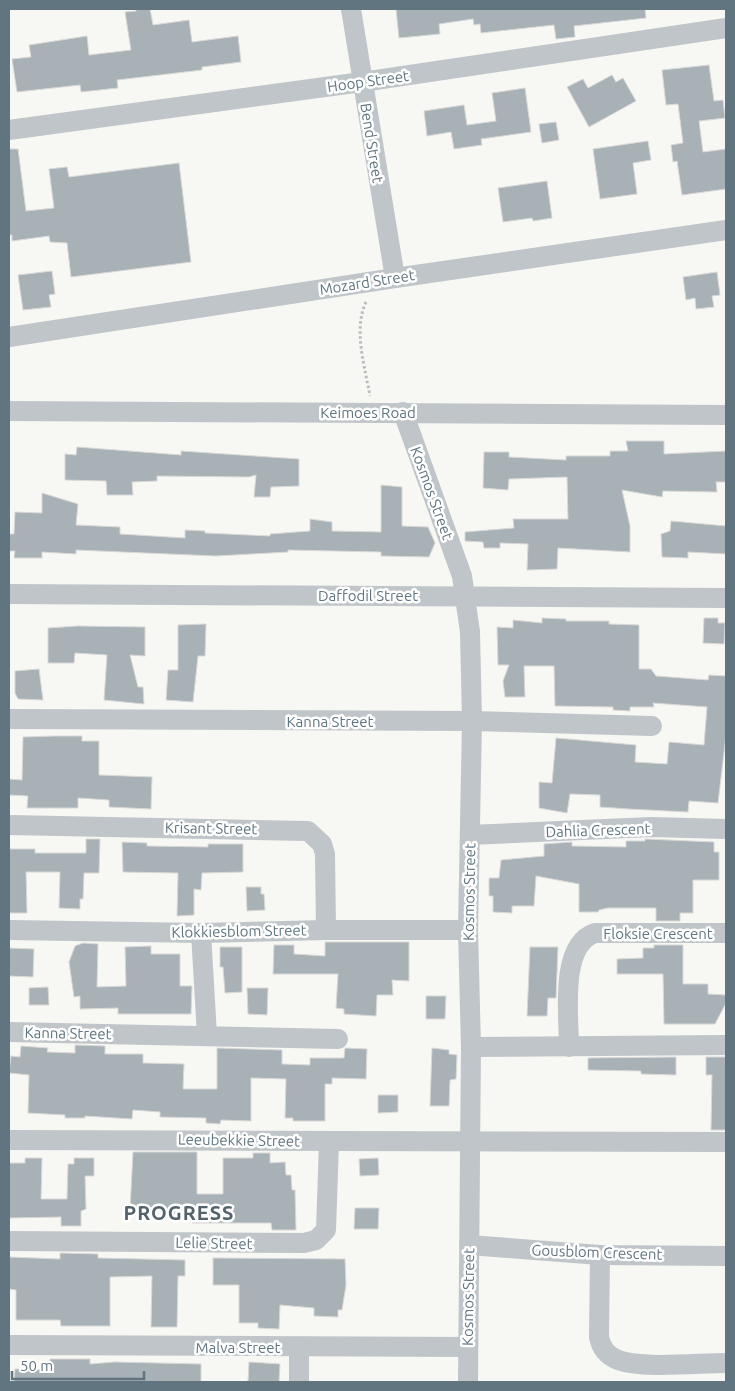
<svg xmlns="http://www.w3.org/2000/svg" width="735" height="1391" font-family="Ubuntu,sans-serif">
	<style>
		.building { fill: #a7b1b6; stroke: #d9d8d6 }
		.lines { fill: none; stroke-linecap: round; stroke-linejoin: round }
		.path { stroke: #b9bdbf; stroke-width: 3; stroke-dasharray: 2.5 2.5; stroke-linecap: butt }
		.minor { stroke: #bfc5c8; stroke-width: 20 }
		.labels { text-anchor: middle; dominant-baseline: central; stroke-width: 5; stroke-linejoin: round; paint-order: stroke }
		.street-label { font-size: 15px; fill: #617580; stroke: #fff }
		.district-label { font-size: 20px; font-weight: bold; letter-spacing: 1px; fill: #53626b; stroke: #fff }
	</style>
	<rect width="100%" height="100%" fill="#f7f7f4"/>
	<g class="building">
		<path d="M136,9H150L153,25L189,20L192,42L238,36L241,62L202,67V70L117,80L118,88L81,92L80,85L17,92L12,59L31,57L29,45L87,36L89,55L131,50L125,12L136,11Z"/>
		<path d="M396,9H645L646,18L574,26L575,37L556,39L554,25L481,33L480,24L474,25L473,19L439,24L440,34L399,38Z"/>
		<path d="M709,65L714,101L723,100L725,118L699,121L703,152L726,149V189L682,195L677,161L673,162L671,145L683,143L678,104L666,105L662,70Z"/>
		<path d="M612,75L616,82L623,78L636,101L589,127L567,87L583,79L588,88Z"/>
		<path d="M525,88L531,132L481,139L482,145L454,149L451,132L427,136L424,111L464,105L467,125L496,121L492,93Z"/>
		<path d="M556,122L559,140L542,143L539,124Z"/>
		<path d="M648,141L651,160L633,163L637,194L600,199L593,149Z"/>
		<path d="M9,149H18L26,211L54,208L49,169L67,167L69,177L179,163L191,262L71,277L67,243L50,242L49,236L12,241V235H9Z"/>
		<path d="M547,181L552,218L533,221L532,218L503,222L498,188Z"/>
		<path d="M52,271L55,294L49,295L51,307L23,310L18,275Z"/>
		<path d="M717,272L720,295L712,296L714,307L696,309L695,298L686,300L683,277Z"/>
		<path d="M626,441H664V454L726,451V482H716L717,492L663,491L662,497L622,490L630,526V552L558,548L557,569L527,570L528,544L500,543V548H484L483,542L465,541V532L514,528L513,519H568L567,477L509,479L508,490L483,488L484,452H509V457L566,460V456H610V451H628Z"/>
		<path d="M77,447L181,455V451L299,459V486L271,487L270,497H254L256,475L249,477L157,476V481L132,482L133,495H107L106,481L65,480V454L76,455Z"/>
		<path d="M381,485L402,487V526L428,527L435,543L429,557L381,556V552L288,550V552L216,556L76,550V554L42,552V558H14L15,551H9V534H14L15,512L42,513V493L78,504L76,525L120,527V534L185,538V530L205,531V533L270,536V534L310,531V519L332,522V531L381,532Z"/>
		<path d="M671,521L726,526V554L688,552V558L662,557L661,534L670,531Z"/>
		<path d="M542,618L566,619V621H609V624L639,625V669H651L656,676L708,680L709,675L726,676V735L718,803L689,801L688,812L629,809L600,807V795L570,794L567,813L539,808V782L552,783L556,738L636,745L635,762L667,764L669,742L704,745L707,707L653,703L654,707H630V711L613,710V707L555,706L554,666H524L525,697H505L503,681L509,665H498L497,627L513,628V620L542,623Z"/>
		<path d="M704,618H718V623H725L724,644L703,643Z"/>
		<path d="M206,624L205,656H198L193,702L166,700L168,670H178V625Z"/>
		<path d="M78,626L145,627V656L130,655L138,687H143L144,704L104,700L107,655L75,653L74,663H48V628Z"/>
		<path d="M39,669L43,700L18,699L15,693V671Z"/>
		<path d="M54,736H82V741H99V775L152,777L151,809L109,807V800L78,798V808H27L28,796L9,795V779L22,780L23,737Z"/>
		<path d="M86,839H100L99,873H84L83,899H80V909L59,908L60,872H26L27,913H9V849H35V853H86Z"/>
		<path d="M645,839L714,842V852H719V880H693V913H680V921H656V908H608L599,910L598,912H579V884L536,876L534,906H512V913L493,912V896H489V878H499L501,860L544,856V844L572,842V846L626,847V841H645Z"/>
		<path d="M122,842L147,843V846L208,847V844H243V872L202,873L201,890L194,889V915L177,916L178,873L123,872Z"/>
		<path d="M246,887H261V894H264L265,910L247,911Z"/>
		<path d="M325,942H409V981L392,980L393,995H377L376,1016L344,1014V1009L336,1008L338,974H273L274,945H294V954L325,956Z"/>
		<path d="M83,943L98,944L97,987L126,986L125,947L151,946V954H180V986H192L191,1014H118V1008L80,1009V996L74,997L69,962L75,946Z"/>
		<path d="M654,945H683V984H708V994L726,995V1003L715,1024H664L663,974H617V959L643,958V948H654Z"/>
		<path d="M220,947H242V992L225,993L223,967H220Z"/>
		<path d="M530,947H558L556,998H548L547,1016H527Z"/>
		<path d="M9,948L34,949L33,977L9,976Z"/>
		<path d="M48,987L49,1005H29V988Z"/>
		<path d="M247,988H268L267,1015L248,1014Z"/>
		<path d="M426,996H446L445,1019H426Z"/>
		<path d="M75,1045L105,1046V1054H143V1063L184,1064L183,1089H217V1048L282,1050V1064L310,1065V1058H344L345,1048L367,1049L366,1079L332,1078V1084H325V1121H293V1118H285L286,1079L251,1078V1121L221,1120L220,1124L206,1123V1118L160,1117V1112L133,1110L132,1119L85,1116V1118H65V1115L28,1113L29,1075L9,1073L11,1056L20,1057L21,1046L48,1048L47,1052L75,1053Z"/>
		<path d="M432,1048L449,1050V1054L457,1055L456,1079L450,1080L449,1106H430Z"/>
		<path d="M676,1057V1075L641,1074V1071L588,1070V1058Z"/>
		<path d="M706,1057H726V1130H711L712,1075H706Z"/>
		<path d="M378,1095H398V1112L378,1113Z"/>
		<path d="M133,1152H197V1194H223V1158H253V1153H270V1163L285,1162L286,1175H291L292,1190H295L296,1230H272L271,1223H192V1214H162V1210H130Z"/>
		<path d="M25,1158H42L41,1199H67L68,1164H74V1158H94V1176H85L86,1209L81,1211V1226H61V1217L9,1218V1163H25Z"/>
		<path d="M378,1158L379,1175L360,1176L359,1159Z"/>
		<path d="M355,1208H379L378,1229H354Z"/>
		<path d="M60,1253L98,1254V1258L185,1260V1276H178L177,1327H151L152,1276L110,1277V1326H61L60,1320H16V1290L9,1289V1257L60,1259Z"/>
		<path d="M213,1258L345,1259L346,1285L342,1310H338V1317L314,1316V1308L280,1305L279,1329L258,1328V1323H239V1285H213Z"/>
		<path d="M50,1359H90V1364L115,1362L201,1364V1382H14L15,1369L50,1370Z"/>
		<path d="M249,1362L280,1364L279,1382H248Z"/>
	</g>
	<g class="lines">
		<path class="path" d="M366,302C353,329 365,368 370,396"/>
		<g class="minor">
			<path d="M351,9L395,278"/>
			<path d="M9,130L362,82L726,28"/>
			<path d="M9,337L395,278L726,230"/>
			<path d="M9,411L726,415"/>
			<path d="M403,412L462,576L470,632L472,721L468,930L471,1047L468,1382"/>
			<path d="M9,594L726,598"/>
			<path d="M9,719L472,721L652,726"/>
			<path d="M9,825L308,831L322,844L325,854L326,930"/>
			<path d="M470,835L651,827L726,829"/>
			<path d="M9,930L201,933L326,930H468"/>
			<path d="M201,933L207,1035"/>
			<path d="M9,1032L338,1039"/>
			<path d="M471,1047L726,1045"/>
			<path d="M569,1047C569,1016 559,945 595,933H726"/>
			<path d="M9,1140L726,1142"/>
			<path d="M9,1241L304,1243L316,1240L326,1230L329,1142"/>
			<path d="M469,1245L600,1255L726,1256"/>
			<path d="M600,1255L599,1337C601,1348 608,1356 618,1360C643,1369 698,1363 726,1363"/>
			<path d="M9,1345L467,1347"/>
			<path d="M299,1382V1347"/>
		</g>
	</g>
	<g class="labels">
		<g class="street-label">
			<text transform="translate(368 81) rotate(-8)">Hoop Street</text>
			<text transform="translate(372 143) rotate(81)">Bend Street</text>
			<text transform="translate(367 282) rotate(-9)">Mozard Street</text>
			<text x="368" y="412">Keimoes Road</text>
			<text transform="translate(432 493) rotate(70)">Kosmos Street</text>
			<text x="368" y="595">Daffodil Street</text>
			<text x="330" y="721">Kanna Street</text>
			<text transform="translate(211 828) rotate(1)">Krisant Street</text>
			<text transform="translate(598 830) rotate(-2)">Dahlia Crescent</text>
			<text transform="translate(469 892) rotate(-89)">Kosmos Street</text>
			<text transform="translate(239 931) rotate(-1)">Klokkiesblom Street</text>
			<text x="658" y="933">Floksie Crescent</text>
			<text transform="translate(68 1033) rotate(1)">Kanna Street</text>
			<text transform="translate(239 1140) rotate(1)">Leeubekkie Street</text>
			<text transform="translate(214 1243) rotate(1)">Lelie Street</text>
			<text transform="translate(597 1252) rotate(2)">Gousblom Crescent</text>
			<text transform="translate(468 1297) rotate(-89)">Kosmos Street</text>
			<text x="238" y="1347">Malva Street</text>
		</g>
		<g class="district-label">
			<text x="179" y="1212">PROGRESS</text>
		</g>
	</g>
	<rect width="735" height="1391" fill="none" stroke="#617580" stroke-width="20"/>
	<path d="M12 1371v8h132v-8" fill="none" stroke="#617580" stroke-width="2.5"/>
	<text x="20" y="1371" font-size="15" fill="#617580" stroke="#ffffff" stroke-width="4" paint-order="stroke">50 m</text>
</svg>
